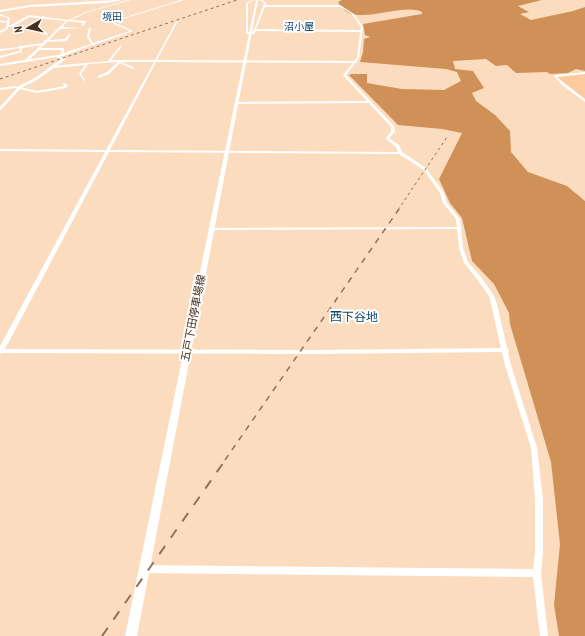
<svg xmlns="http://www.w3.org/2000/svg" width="585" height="636" font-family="'PT Sans Narrow','Noto Sans JP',sans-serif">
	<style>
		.green { fill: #fcca9d }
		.forest { fill: #cf9157 }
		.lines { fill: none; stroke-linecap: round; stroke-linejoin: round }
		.minor { fill: #fff; fill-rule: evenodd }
		.major { fill: #fff; fill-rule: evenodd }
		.rail-far2 { stroke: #8c735c; stroke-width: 1; stroke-dasharray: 3 3; stroke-linecap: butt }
		.rail-far1 { stroke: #8c735c; stroke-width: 1.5; stroke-dasharray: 6 6; stroke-linecap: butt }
		.rail { stroke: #8c735c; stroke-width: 2; stroke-dasharray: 10 10; stroke-linecap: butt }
		.labels { text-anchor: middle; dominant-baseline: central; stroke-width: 4; stroke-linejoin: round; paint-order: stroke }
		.far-neighbourhood-label { font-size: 10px; fill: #114568; stroke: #fff }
		.street-label { font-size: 11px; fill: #45301d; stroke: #fff }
		.neighbourhood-label { font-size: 12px; fill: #114568; stroke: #fff }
	</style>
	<rect width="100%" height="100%" fill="#fcdcbf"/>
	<path class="green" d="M585,74V99L558,78L559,76Z"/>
	<path class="forest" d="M342,0H542L518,6L529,12L520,14L531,20L573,11L585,7V71L576,69L568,73L550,74L547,72L516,73L507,65L496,66L486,59L453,61L455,69L473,71L484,88L472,93L476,101L495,115L510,131L511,152L528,172L567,186L585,201V636H559L554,605L560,544L551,462L510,324L509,313L494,284L472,261L462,218L450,203L439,179L462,133L442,129L398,125L349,75L351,74H367V83L402,89L444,90L461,81L457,72L446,69L360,62L363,52L364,39L370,37L365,35L363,24L422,14V12C400,1 351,31 338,2Z"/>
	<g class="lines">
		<g class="minor">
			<path d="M128,0H131L88,12L71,20L86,21L83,26L81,25L83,23L68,21L62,27L81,28L60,29L49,40L65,39L69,34H71L67,41L47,42L41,48H63L64,49V53L91,44L87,36L89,28L90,27L91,28L89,36L93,43L130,31L110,22L181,0H184L113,22L133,31L94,45V46L92,45L63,56L57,57L56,56L61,54L62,50H39L27,62H25V60L41,45L22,48V52L0,58V56L20,51L19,48L0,51V49L19,47L20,45L21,46L43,43L44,42V40H46L66,21L29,17L14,26L8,27V29L0,33V31L6,28L7,23L0,22V20L7,22L8,18L0,16V14L10,18L9,26L29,15L68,20L86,12Z"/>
			<path d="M252,0H255L248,3V32H252L254,30L264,3L259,0H262L266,3L265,5H340L354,14L363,27L359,58L357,61V63H355L346,75L394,126L395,132L390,137V139L399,145L402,152L426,168L444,193L447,203L460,219L461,227L462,228L461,229L463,248L468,262L481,277L494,296L497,304L507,348L509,350L508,352L511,365L537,448L543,500V553L541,573L548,636H540L533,577L144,573L141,572L140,569L141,566L144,565L533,569L535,553V500L531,448L505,365L502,352L313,354L2,353L0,354V346L105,152L0,151V149L106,150L154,62H121L135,68L133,69L120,63L109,74L99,78L98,77V76L107,72L118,62L88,64L81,74L85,80L84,81L79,74L85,65L53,68L52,66L108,61L121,45L122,46L111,60H155L177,20L178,21L157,60L354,61L357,58L360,32L256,31L254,34H246V3ZM265,7H340L352,14L361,27L360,30L256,29ZM156,62L353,63L343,75L367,101L237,102L235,103L237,104L369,103L391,127V132L387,136L386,139L396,147L398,152L110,150ZM109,152L399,154L424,170L440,193L443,203L456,219L457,227L211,228L209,229L211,230L457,229L459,248L464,263L477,279L489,296L491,304L501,348L313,350L5,349Z"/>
			<path d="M585,72V74L557,77L564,83L585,99V102L562,85L554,76L555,75Z"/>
			<path d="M64,83L68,85L66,88L37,93L15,88L0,90V88L15,86L37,91L64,86V85L62,84Z"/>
		</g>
		<g class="major">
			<path d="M115,0H123L107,3L30,7L0,12V10L30,5Z"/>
			<path d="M256,0H258L137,636H125Z"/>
			<path d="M57,55L66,59L37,80L21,88L0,111V107L19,86L35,78L61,59L57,57L0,66V64Z"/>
		</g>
		<g class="rail-far2">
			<path d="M0,79L237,0"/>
			<path d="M398,210L447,137"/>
		</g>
		<path class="rail-far1" d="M225,460L399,209"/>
		<path class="rail" d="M102,636L226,459"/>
	</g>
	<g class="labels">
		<g class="far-neighbourhood-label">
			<text x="112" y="16">境田</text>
			<text x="299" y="26">沼小屋</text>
		</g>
		<g class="street-label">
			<text transform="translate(193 318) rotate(-79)">五戸下田停車場線</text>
		</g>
		<g class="neighbourhood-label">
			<text x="354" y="316">西下谷地</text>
		</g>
	</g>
	<g transform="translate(28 28) rotate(261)" stroke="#ffffff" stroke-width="3" paint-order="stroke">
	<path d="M0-3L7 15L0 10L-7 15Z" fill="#45301d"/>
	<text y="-6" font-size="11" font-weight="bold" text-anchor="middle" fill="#45301d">N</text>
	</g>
</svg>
